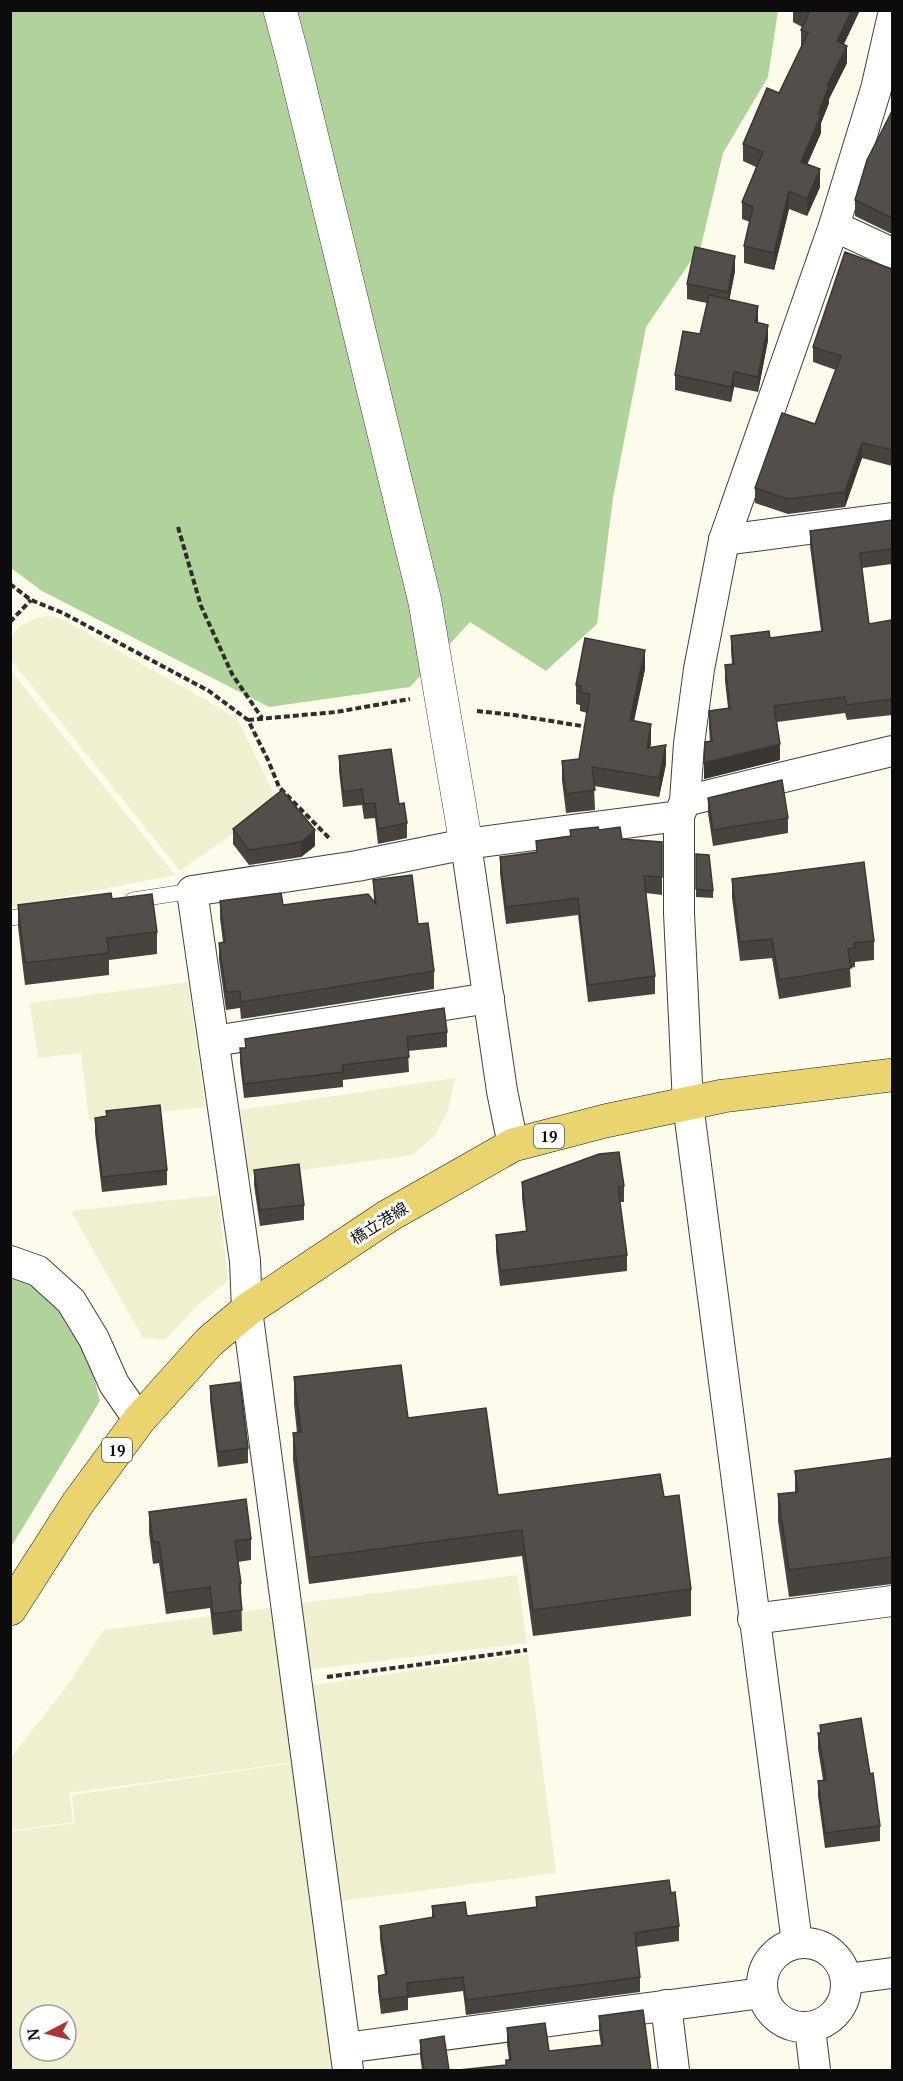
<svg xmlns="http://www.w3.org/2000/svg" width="903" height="2081" font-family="'PT Serif','Noto Sans JP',serif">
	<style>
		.farmland { fill: #f0efcf; fill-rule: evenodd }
		.forest { fill: #b0d29b }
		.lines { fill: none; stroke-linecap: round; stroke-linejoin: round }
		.service-casing { stroke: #3f3f3f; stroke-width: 16 }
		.minor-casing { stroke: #3f3f3f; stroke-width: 32 }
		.tertiary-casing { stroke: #3f3f3f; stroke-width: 34 }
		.primary-casing { stroke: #1d1d1d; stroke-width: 34 }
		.path { stroke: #2e2e2e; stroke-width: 4; stroke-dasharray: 6 3; stroke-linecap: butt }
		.service { stroke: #fff; stroke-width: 15 }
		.minor { stroke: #fff; stroke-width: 30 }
		.tertiary { stroke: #fff; stroke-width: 33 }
		.primary { stroke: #e9d470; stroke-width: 33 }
		.wall { fill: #47433f }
		.shaded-wall { fill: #3a3733 }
		.building { fill: #534e49; stroke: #3a3733; stroke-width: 1.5 }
		.labels { text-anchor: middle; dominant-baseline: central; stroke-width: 6; stroke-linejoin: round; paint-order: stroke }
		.shield { fill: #fff; stroke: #555; stroke-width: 1.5 }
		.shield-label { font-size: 15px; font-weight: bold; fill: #0c0c0c }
		.street-label { font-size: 16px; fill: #0c0c0c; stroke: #fff }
	</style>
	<rect width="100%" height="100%" fill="#fdfbec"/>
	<g class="farmland">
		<path d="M51,616L62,619L220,708L239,722L278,802L180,871L11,660V637L20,626L38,617Z"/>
		<path d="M11,671L175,875L11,907Z"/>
		<path d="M188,982L205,1107L89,1120L81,1053L38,1058L30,1003Z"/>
		<path d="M455,1078L448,1111L435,1135L413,1155L243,1178L234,1111Z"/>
		<path d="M218,1195L228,1280L196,1307L165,1340L143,1338L71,1211Z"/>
		<path d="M517,1575L527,1643L307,1670L293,1604Z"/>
		<path d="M273,1608L294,1762L69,1793L73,1822L11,1830L10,1759L70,1682L104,1630Z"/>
		<path d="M528,1654L556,1873L334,1902L307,1686Z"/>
		<path d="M294,1763L333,2070H11L10,1832L75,1823L72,1795ZM30,2015H66V2051H30Z"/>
	</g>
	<g class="forest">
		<path d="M11,11H778L768,77L723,153L701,246L646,327L613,498L597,624L546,671L470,622L410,687L269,707L42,591L11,568Z"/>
		<path d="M11,1276L43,1286L77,1330L90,1360L100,1401L11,1547Z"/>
	</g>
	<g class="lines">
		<g class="service-casing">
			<g id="service">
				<path d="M133,900L192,891"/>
				<path d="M10,918L38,914"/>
			</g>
		</g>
		<g class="minor-casing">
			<g id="minor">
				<path d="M834,226L892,253"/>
				<path d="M724,540L892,518"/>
				<path d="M685,801L892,751"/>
				<path d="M466,844L502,1091L513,1145"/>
				<path d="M214,1041L489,998"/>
				<path d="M10,1261L38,1271L71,1301L94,1339L114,1384L139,1420"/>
				<path d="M753,1619L892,1601"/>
				<circle cx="804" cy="1985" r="42"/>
				<path d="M797,1943L688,1104L679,913V816L685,801L689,744L699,669L724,540L834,226L876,89L892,19"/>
				<path d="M846,1979L892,1973"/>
				<path d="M666,2005L674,2070"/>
				<path d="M810,2028L815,2070"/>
				<path d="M345,2048L762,1993"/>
				<path d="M348,2070L247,1310L245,1261L192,891L357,866L466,844L679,816"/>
			</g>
		</g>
		<g class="tertiary-casing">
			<path id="tertiary" d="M280,10L293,59L425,602L466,844"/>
		</g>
		<g class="primary-casing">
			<path id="primary" d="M10,1609L78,1503L139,1420L209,1342L247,1310L388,1216L513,1145L605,1121L723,1096L892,1075"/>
		</g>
		<g class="path">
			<path d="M178,527L201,606L232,674L262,718"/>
			<path d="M10,584L31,600L63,613L209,691L248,720L268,760L279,787L330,839"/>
			<path d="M10,622L31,600"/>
			<path d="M477,711L514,715L588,727"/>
			<path d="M248,720L336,712L410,699"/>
			<path d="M327,1677L527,1650"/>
		</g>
		<use href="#service" class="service"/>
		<use href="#minor" class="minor"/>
		<use href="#tertiary" class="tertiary"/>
		<use href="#primary" class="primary"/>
	</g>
	<g class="wall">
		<path d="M793,10H860L844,44L847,63L829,99V103L821,123V133L807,164L820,187L807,216L789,209L774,270L744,263V246L750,222L742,219V202L756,167L743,161V144L779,93L801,47V30L802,27L793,22Z"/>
		<path d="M892,111V234L855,216V200Z"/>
		<path d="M892,269V466L862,458L845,507L788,514L755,503V488L815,424L836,370L813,362V347Z"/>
		<path d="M735,271L729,300L758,323L768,340L758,392L734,387L731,402L675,390V375L700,334L707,303L687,299V284Z"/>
		<path d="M892,520V564L862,568L869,624L892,620V715L847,720L845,713L777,722L780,760L704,779L710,742L709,727V711L728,708L725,681V665L732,664L731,651V636L770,638L821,631L810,546V531Z"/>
		<path d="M645,669L634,721L651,743L650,747L666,764L659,797L594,786L595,810L566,813L562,780V761L579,759L587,713L580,711V705L576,704V685Z"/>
		<path d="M339,756L399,804L407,823V838L378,844L375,818L364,819L362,805L343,807L339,771Z"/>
		<path d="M282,790L315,846L301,857L249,865L233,844V829Z"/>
		<path d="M708,798L788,818V833L713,846L708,813Z"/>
		<path d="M570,830H599L622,839L662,842V895L646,893L655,976V994L588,1002L578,915L506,924L500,874V857L536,852V841L570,837Z"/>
		<path d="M696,854L713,891V898L696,897Z"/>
		<path d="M732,879L874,941V960L855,962V967L850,968L851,987L779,999L772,958L740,961L732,898Z"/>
		<path d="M373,880L418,924L434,971V989L241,1019L240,1008L226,1010L219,960V943L223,942L220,918V901L283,905L374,901Z"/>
		<path d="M112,899L157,932V954L109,960V975L25,985L18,927V905Z"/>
		<path d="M447,1032V1047L408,1051L409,1072L343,1080V1087L244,1098L240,1063V1048H245V1039Z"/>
		<path d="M106,1111L167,1170V1185L102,1192L95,1133V1118L106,1116Z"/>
		<path d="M254,1170L304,1205V1220L260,1226L254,1185Z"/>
		<path d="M522,1182L624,1186V1202H620L627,1255V1271L500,1286L496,1251V1235L526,1231L522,1198Z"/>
		<path d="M294,1377L408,1418L498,1495L664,1497L691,1589V1616L533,1636L522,1556L309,1584L293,1460V1433H297L294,1404Z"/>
		<path d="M210,1386L248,1448V1463L218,1467L210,1401Z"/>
		<path d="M892,1458V1584L789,1597L778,1521V1494L795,1492V1471Z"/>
		<path d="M149,1512L251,1539V1560L238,1562L241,1583L242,1631L213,1635L210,1608L166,1614L159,1563L153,1564L149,1533Z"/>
		<path d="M820,1725L870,1774L880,1826V1841L825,1848L818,1796V1781L823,1780L818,1749V1733H820Z"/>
		<path d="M671,1893L679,1926V1941L636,1947L640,1977V1992L466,2015L463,1991L408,1998V2010L381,2014L378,1990V1976L385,1975L380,1940V1926L432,1918V1906L467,1916L536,1907V1897Z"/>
		<path d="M599,2016L651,2070L506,2065L509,2060L507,2044V2028L549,2051L601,2045L599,2032Z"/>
		<path d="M420,2040L449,2070H422L420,2056Z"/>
	</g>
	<g class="shaded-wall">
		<path d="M852,10H860L837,58V41Z"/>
		<path d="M847,46V63L829,99V103L821,123V133L801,179V162L827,86Z"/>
		<path d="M820,169V187L807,216V199Z"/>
		<path d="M789,191V209L774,270V253Z"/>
		<path d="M735,256V271L728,307V292Z"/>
		<path d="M758,306V322L755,337V322Z"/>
		<path d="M768,325V340L758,392V377Z"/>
		<path d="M734,372V387L731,402V387Z"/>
		<path d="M862,443V458L845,507V492Z"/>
		<path d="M645,650V669L630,739V720Z"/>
		<path d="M651,724V743L647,767V748Z"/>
		<path d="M780,744V760L704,779V763Z"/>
		<path d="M666,745V764L659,797V778Z"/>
		<path d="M315,830V846L301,857V842Z"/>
	</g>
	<g class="building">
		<path d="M804,10H852L837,41L847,46L827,86H829L818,114L821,115L801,162L820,169L807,199L789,191L774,253L744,246L753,207L742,202L763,152L743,144L767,88L779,93L808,33L801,30L809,13Z"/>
		<path d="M892,111V218L855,200L867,160Z"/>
		<path d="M695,247L735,256L728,292L687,284Z"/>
		<path d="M845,252L892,269V450L862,443L845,492L788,499L755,488L782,413L815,424L841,356L813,347Z"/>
		<path d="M709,295L758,306L755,322L768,325L758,377L734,372L731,387L675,375L683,331L700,334Z"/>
		<path d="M892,520V549L860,553L869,624L892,620V699L847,705L845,697L774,706L780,744L704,763L705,742L712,741L709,711L730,708L725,665L734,664L731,636L769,631L770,638L823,631L810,531Z"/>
		<path d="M585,638L645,650L630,720L651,724L647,748L666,745L659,778L592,767L595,790L566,794L562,761L579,759L590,694L580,692L581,686L576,685Z"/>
		<path d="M391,749L399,804L404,803L407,823L378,829L375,803L364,804L362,789L343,792L339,756Z"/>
		<path d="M782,780L788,818L713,830L708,798Z"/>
		<path d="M282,790L315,830L301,842L249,850L233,829Z"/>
		<path d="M598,827L599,830L620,827L622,839L662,842V877L644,876L655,976L588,985L578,898L506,907L500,857L537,852L536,841L571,836L570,830Z"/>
		<path d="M696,854L709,855L713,891L696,889Z"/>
		<path d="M864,862L874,941L854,943L855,948L848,949L851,968L779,980L772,939L740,942L732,879Z"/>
		<path d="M412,875L418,924L428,923L434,971L241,1002L240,991L226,992L219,943L225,942L220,901L281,893L283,905L368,894L376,904L373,880Z"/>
		<path d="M111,893L112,899L152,894L157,932L107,938L109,953L25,963L18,905Z"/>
		<path d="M444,1008L447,1032L407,1037L409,1057L343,1065V1072L244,1084L240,1048H246L245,1039Z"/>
		<path d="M160,1105L167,1170L102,1177L95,1118L107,1116L106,1111Z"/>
		<path d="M619,1152L624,1186L618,1187L627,1255L500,1271L496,1235L527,1231L522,1182L599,1154Z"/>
		<path d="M299,1164L304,1205L260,1210L254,1170Z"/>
		<path d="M401,1365L408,1418L486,1408L498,1495L660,1474L664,1497L679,1495L691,1589L533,1610L522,1530L309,1558L293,1433L301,1432L294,1377Z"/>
		<path d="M240,1382L248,1448L218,1452L210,1386Z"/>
		<path d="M892,1458V1557L789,1570L778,1494L798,1492L795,1471Z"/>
		<path d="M246,1499L251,1539L235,1541L241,1583L239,1584L242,1610L213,1614L210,1587L166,1593L159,1542H153L149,1512Z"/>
		<path d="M861,1718L870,1774L873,1773L880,1826L825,1833L818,1781L826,1780L818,1733H821L820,1725Z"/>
		<path d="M669,1880L671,1893L675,1892L679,1926L635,1933L640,1977L466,2000L463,1977L407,1983L408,1996L381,2000L378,1976L387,1974L380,1926L434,1917L432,1906L465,1902L467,1916L537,1907L536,1897Z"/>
		<path d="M643,2010L651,2070H459L506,2065V2060H511L507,2028L545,2023L549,2051L603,2045L599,2016Z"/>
		<path d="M444,2036L449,2070H424L420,2040Z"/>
	</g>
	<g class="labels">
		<g class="shield">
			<rect x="534" y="1124" width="30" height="24" rx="4.5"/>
			<rect x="102" y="1438" width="30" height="24" rx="4.5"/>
		</g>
		<g class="shield-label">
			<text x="549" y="1136">19</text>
			<text x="117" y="1450">19</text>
		</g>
		<g class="street-label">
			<text transform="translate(379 1223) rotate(-32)">橋立港線</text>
		</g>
	</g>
	<rect width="903" height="2081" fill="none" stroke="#0c0c0c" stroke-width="24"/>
	<g transform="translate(48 2033) rotate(263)"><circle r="28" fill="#ffffff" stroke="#9e9e9e" stroke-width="1.5"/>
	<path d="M0-4.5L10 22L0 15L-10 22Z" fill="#ab3634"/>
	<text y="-9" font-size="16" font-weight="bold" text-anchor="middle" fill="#0c0c0c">N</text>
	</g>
</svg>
